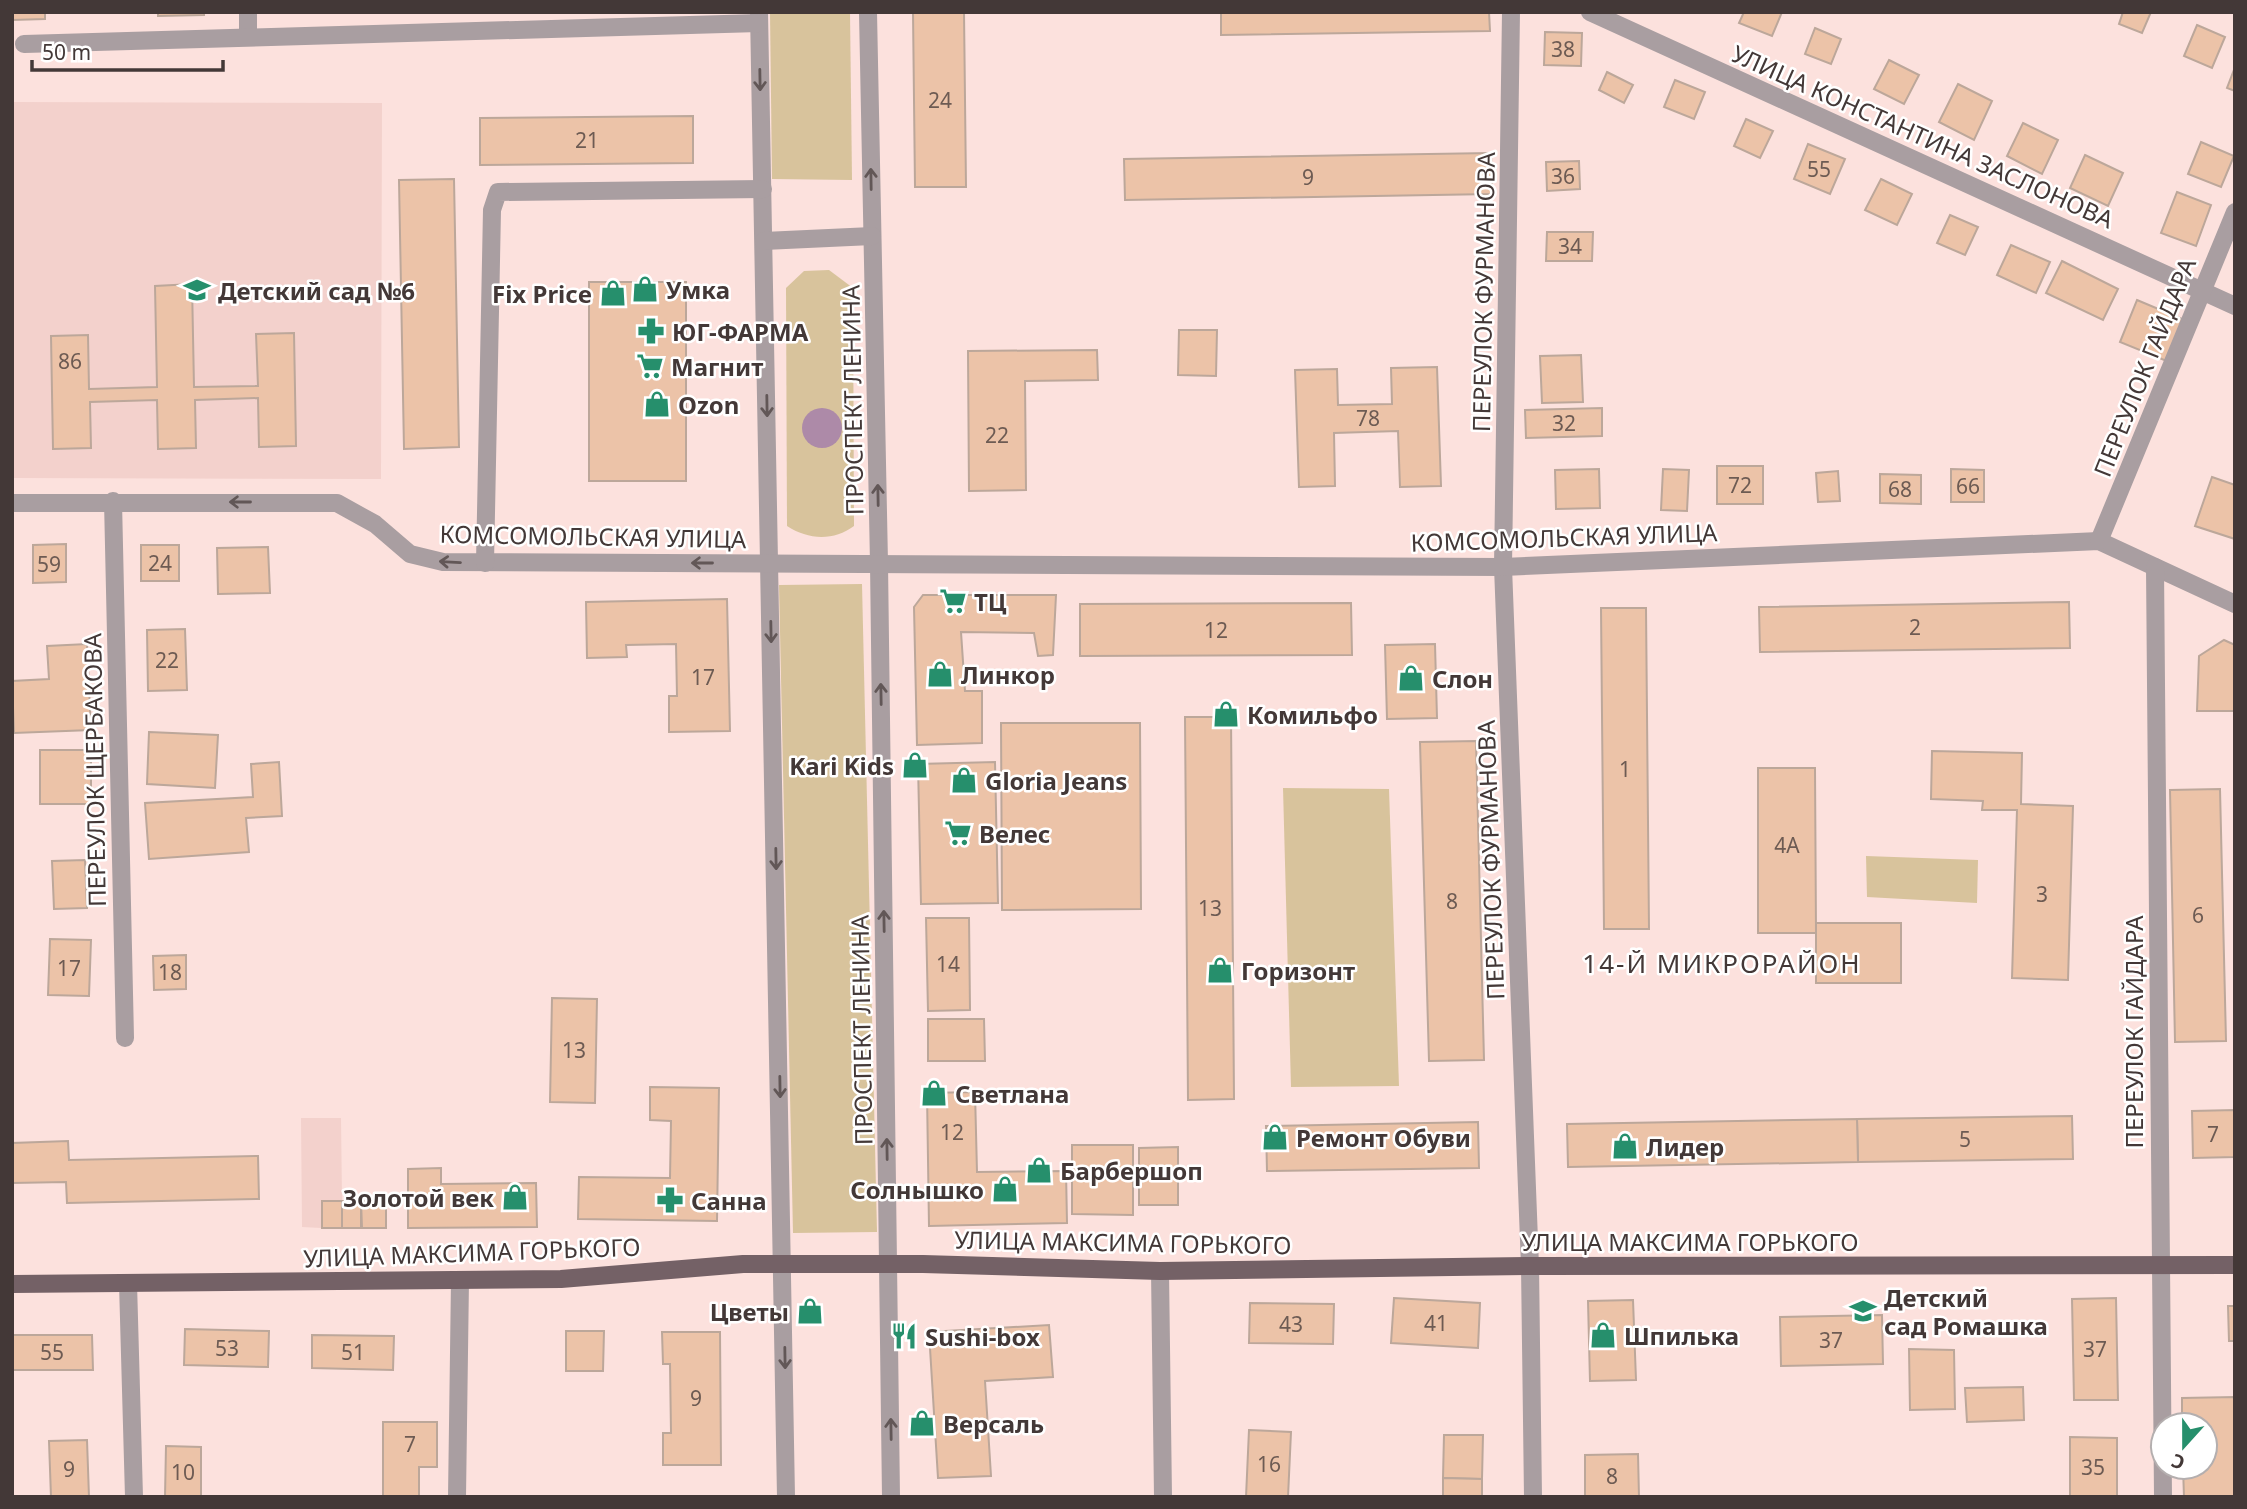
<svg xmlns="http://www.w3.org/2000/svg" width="2247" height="1509" font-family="'Noto Sans',sans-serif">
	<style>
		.built { fill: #f3d1cc }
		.green { fill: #d8c39c }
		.water { fill: #ad8aa8 }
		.building { fill: #ecc3a8; stroke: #bca79a; stroke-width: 2 }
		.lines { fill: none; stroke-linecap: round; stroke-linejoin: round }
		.minor { stroke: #a99ea1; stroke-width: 18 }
		.major { stroke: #746166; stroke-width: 18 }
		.oneway { stroke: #625757 }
		.labels { text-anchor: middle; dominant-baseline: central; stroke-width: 5; stroke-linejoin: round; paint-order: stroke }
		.number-label { font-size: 21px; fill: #6d5b53 }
		.street-label { font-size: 24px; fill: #433837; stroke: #fff }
		.poi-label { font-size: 24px; font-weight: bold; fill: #433837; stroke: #fff; text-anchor: start }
		.neighbourhood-label { font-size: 26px; letter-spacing: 2px; fill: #433837; stroke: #fff }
	</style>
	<rect width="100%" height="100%" fill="#fce1dd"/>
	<g class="built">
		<path d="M12,102L382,103L381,479L12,478Z"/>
		<path d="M301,1118H341L342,1200H321V1228L302,1227Z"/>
	</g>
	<g class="green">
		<path d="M770,12H850L852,180L772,179Z"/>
		<path d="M829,270L853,288L854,526C834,541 808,540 787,526L786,288L804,271Z"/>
		<path d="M862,584L877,1232L793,1233L779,585Z"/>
		<path d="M1283,788L1389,789L1399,1086L1291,1087Z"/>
		<path d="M1866,856L1978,860L1977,903L1867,897Z"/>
	</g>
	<circle class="water" cx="822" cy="428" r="20"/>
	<g class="building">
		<path d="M12,12H45V19L12,20Z"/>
		<path d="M158,12H204V15L158,16Z"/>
		<path d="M913,12H964L966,187H915Z"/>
		<path d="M1221,12H1489L1490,31L1221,35Z"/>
		<path d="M1744,12H1782L1772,36L1739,23Z"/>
		<path d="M2123,12H2151L2142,33L2119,24Z"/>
		<path d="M2197,25L2225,37L2212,68L2184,56Z"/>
		<path d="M1815,28L1841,39L1831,64L1805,54Z"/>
		<path d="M1545,32L1582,33L1581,66L1544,65Z"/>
		<path d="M1889,60L1919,75L1904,104L1874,89Z"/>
		<path d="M2235,67V91L2227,88Z"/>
		<path d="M1607,72L1633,85L1624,103L1599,90Z"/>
		<path d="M1675,80L1705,92L1694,119L1664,107Z"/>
		<path d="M1958,84L1992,101L1974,140L1939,122Z"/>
		<path d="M693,116V163L480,165V118Z"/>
		<path d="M1746,119L1773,131L1760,158L1734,146Z"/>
		<path d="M2023,123L2058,140L2042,174L2007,156Z"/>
		<path d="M2201,142L2234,156L2221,187L2188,174Z"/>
		<path d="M1808,144L1845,159L1830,194L1794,179Z"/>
		<path d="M1491,153L1492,194L1125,200L1124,159Z"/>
		<path d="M2085,155L2123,173L2108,206L2070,188Z"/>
		<path d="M1579,161L1580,189L1547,191L1546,162Z"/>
		<path d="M454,179L459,447L404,449L399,180Z"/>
		<path d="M1881,179L1912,194L1897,225L1865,210Z"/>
		<path d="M2177,192L2211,205L2196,246L2161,233Z"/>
		<path d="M1950,215L1978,227L1965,255L1937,243Z"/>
		<path d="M1547,232H1593L1592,261H1546Z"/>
		<path d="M2011,245L2050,262L2036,293L1997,275Z"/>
		<path d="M2062,261L2118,289L2103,320L2046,293Z"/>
		<rect x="589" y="282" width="97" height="199"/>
		<path d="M192,284L194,387L258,386L256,334L294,333L296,446L259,447L258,398L195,400L196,448L158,449L157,400L90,402L91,448L53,449L51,336L88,335L89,389L157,387L155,286Z"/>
		<path d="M2137,300L2187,321L2169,362L2120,342Z"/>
		<path d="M1179,330H1217L1216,376L1178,375Z"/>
		<path d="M1097,350L1098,380L1025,381L1026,490L969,491L968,351Z"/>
		<path d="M1581,355L1583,402L1542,403L1540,356Z"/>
		<path d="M1437,367L1441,486L1400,487L1398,431L1334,433L1335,486L1299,487L1295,370L1337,369L1338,405L1392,404L1391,368Z"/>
		<path d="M1602,408V436L1526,438L1525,410Z"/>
		<rect x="1717" y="466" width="46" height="38"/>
		<path d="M1599,469L1600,508L1556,509L1555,470Z"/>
		<path d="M1663,469L1689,470L1687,511L1661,510Z"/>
		<path d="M1951,469L1984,470V502H1951Z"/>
		<path d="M1838,471L1840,501L1818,502L1816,473Z"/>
		<path d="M1880,474L1921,475V504L1880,503Z"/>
		<path d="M2212,477L2235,485V539L2195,526Z"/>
		<path d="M66,544V582L33,583V545Z"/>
		<rect x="141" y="545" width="38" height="36"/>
		<path d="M268,547L270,593L218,594L217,548Z"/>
		<path d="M923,595H1056L1053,655L1038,656L1034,633L961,632L965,691H982V743L917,745L914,607Z"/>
		<path d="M727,599L730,731L669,732V696H677L676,644L626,645L627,657L587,658L586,602Z"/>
		<path d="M2069,602L2070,648L1760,652L1759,607Z"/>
		<path d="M1351,603L1352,655L1080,656V604Z"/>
		<path d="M1601,608H1646L1649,929H1604Z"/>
		<path d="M185,629L187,690L148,691L147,630Z"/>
		<path d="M2224,640L2235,645V711H2197L2199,656Z"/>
		<path d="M87,644L91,730L14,733L12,681L49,679L47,646Z"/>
		<path d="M1435,644L1437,718L1387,719L1385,645Z"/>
		<path d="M1185,717H1231L1234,1099L1188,1100Z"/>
		<path d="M1001,723H1140L1141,909L1002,910Z"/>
		<path d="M149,732L218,735L215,788L147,784Z"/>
		<path d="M1476,741L1484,1060L1429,1061L1420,742Z"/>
		<rect x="40" y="750" width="51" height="54"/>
		<path d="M1932,751L2022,753L2021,804L2073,806L2068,980L2012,978L2017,810H1982L1983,801L1931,799Z"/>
		<path d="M279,762L282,816L246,818L249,852L149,859L145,803L253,797L251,764Z"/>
		<path d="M995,762L998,903L921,904L918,764Z"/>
		<path d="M1758,768H1815L1816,933H1758Z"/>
		<path d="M2220,789L2226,1041L2175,1042L2170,790Z"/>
		<path d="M85,860L87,908L54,909L52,861Z"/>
		<path d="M926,918H969L970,1010L928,1011Z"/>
		<rect x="1816" y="923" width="85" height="60"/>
		<path d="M50,939L91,940L89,996L48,995Z"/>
		<path d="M186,955V989L154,990L153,956Z"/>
		<path d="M552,998L597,999L595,1103L550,1102Z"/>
		<path d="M928,1019H984L985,1061H928Z"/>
		<path d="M650,1087L719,1088L717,1221L578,1219L579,1177L670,1178L671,1121L650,1120Z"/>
		<path d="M975,1092L977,1172L1066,1171L1067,1223L929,1226L927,1093Z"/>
		<path d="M2235,1110V1157L2193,1158L2192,1111Z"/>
		<path d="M2072,1116L2073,1159L1858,1162L1857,1119Z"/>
		<path d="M1857,1119L1858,1162L1568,1167L1567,1124Z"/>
		<path d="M1478,1122L1479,1168L1267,1171L1266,1126Z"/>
		<path d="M68,1141L69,1160L258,1156L259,1199L67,1203L66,1182L12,1183V1143Z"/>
		<path d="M1072,1145H1133V1215L1072,1214Z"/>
		<path d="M1178,1147V1205H1139V1148Z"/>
		<path d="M441,1168V1184L536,1183L537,1227L408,1228V1169Z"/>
		<rect x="322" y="1201" width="20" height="27"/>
		<path d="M342,1201L361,1202V1228H342Z"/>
		<path d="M361,1201L386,1202V1228H362Z"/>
		<path d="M1394,1298L1480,1303L1478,1348L1391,1343Z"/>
		<path d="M2116,1298L2118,1400H2074L2072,1299Z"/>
		<path d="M1633,1300L1636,1380L1590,1381L1588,1301Z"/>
		<path d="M1250,1303L1334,1304L1333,1344L1249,1343Z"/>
		<path d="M2228,1306H2235V1341H2229Z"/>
		<path d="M1882,1315L1883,1364L1781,1366L1780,1317Z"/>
		<path d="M1049,1325L1053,1377L985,1381L991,1476L938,1478L929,1332Z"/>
		<path d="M185,1329L269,1331L268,1367L184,1365Z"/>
		<path d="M566,1331H604L603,1371H566Z"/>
		<path d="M662,1332H720L721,1465H663V1433H671L670,1364H663Z"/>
		<path d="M12,1335H92L93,1370H12Z"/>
		<path d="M312,1335L394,1336L393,1370L312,1368Z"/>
		<path d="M1909,1349L1954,1350L1955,1409L1910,1410Z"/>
		<path d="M2023,1387L2024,1420L1967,1422L1965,1388Z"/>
		<path d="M2235,1397V1497H2184L2183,1467H2205V1425H2182V1398Z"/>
		<path d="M383,1422H437V1467H419V1497H383Z"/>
		<path d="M1249,1430L1291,1432L1288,1497H1246Z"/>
		<path d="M1444,1435H1483L1482,1479L1443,1478Z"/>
		<path d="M2070,1437L2117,1438V1497H2070Z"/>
		<path d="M87,1440L89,1497H51L49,1441Z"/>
		<path d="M166,1446L201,1447V1497H165Z"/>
		<path d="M1638,1454L1639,1497H1585V1455Z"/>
		<path d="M1443,1478L1482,1479V1497H1443Z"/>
	</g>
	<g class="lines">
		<g class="minor">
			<path d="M248,12V37"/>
			<path d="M759,12L786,1497"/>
			<path d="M868,12L879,563L891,1497"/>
			<path d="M1511,12L1503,567L1530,1266L1533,1497"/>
			<path d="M1590,12L2235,306"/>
			<path d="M24,44L759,23"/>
			<path d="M764,241L872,236"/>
			<path d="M113,501L125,1038"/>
			<path d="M12,503H337L375,524L410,554L443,562L1503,567L2099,541L2235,604"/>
			<path d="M2099,541L2235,212"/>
			<path d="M485,563L492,210L498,192L763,189"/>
			<path d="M2155,567L2163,1497"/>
			<path d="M1160,1271L1163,1497"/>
			<path d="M128,1283L134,1497"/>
			<path d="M457,1497L460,1280"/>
		</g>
		<path class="major" d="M12,1284L561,1279L743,1264H923L1160,1271L1530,1266L2235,1265"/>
	</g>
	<defs><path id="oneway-shaft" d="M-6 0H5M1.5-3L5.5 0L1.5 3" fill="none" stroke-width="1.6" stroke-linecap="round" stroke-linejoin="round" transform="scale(1.75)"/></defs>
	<g class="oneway">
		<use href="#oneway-shaft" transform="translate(760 80) rotate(89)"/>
		<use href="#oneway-shaft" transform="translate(871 179) rotate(-91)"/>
		<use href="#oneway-shaft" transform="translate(767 406) rotate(89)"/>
		<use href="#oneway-shaft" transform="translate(878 495) rotate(-91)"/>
		<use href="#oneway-shaft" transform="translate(240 502) rotate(-180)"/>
		<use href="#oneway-shaft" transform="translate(450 562) rotate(-177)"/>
		<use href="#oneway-shaft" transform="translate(702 563) rotate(-180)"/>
		<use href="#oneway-shaft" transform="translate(771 632) rotate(89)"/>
		<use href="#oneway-shaft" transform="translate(881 694) rotate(-91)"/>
		<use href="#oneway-shaft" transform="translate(776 859) rotate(89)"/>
		<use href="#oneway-shaft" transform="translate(884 921) rotate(-91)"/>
		<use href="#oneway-shaft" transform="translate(780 1087) rotate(89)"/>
		<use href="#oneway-shaft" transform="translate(887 1149) rotate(-91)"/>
		<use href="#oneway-shaft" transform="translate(785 1358) rotate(89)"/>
		<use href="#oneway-shaft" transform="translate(891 1429) rotate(-91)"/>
	</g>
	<defs>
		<g id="shop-bare" transform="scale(2.1)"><path d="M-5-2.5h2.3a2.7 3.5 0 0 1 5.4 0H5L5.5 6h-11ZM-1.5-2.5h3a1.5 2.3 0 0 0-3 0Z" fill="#268f6c" stroke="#fff" stroke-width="2.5" paint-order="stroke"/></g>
		<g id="school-bare" transform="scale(2.1)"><path d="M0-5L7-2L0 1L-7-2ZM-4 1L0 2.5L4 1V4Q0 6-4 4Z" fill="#268f6c" stroke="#fff" stroke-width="2.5" paint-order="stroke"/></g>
		<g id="pharmacy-bare" transform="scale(2.1)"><path d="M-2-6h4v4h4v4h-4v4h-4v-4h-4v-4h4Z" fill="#268f6c" stroke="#fff" stroke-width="2.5" paint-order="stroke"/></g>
		<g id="supermarket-bare" transform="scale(2.1)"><path d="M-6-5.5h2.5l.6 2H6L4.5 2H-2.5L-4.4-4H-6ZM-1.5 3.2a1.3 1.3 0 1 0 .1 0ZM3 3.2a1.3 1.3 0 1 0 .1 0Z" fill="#268f6c" stroke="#fff" stroke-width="2.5" paint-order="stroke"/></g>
		<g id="restaurant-bare" transform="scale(2.1)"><path d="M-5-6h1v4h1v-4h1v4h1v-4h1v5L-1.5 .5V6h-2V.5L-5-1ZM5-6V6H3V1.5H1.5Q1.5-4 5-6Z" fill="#268f6c" stroke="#fff" stroke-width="2.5" paint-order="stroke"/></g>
	</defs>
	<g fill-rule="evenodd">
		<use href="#shop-bare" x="645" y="289"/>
		<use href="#school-bare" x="197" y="290"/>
		<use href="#shop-bare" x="613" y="293"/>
		<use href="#pharmacy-bare" x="651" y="331"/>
		<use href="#supermarket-bare" x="650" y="366"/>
		<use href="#shop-bare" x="657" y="404"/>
		<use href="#supermarket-bare" x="953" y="601"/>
		<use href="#shop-bare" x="940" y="674"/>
		<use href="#shop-bare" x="1411" y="678"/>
		<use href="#shop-bare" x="1226" y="714"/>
		<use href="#shop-bare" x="915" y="765"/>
		<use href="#shop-bare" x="964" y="780"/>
		<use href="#supermarket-bare" x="958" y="833"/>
		<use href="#shop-bare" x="1220" y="970"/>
		<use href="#shop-bare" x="934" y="1093"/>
		<use href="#shop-bare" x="1275" y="1137"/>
		<use href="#shop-bare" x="1625" y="1146"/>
		<use href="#shop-bare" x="1039" y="1170"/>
		<use href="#shop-bare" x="1005" y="1189"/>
		<use href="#shop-bare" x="515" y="1197"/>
		<use href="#pharmacy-bare" x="670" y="1200"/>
		<use href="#shop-bare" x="810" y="1311"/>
		<use href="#school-bare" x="1863" y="1311"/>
		<use href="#shop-bare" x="1603" y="1335"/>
		<use href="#restaurant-bare" x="904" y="1336"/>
		<use href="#shop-bare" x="922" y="1423"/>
	</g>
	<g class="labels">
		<g class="number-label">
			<text x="1563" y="49">38</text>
			<text x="940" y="100">24</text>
			<text x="587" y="140">21</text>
			<text x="1819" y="169">55</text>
			<text x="1563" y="176">36</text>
			<text x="1308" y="177">9</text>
			<text x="1570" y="246">34</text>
			<text x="70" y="361">86</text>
			<text x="1368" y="418">78</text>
			<text x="1564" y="423">32</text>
			<text x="997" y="435">22</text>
			<text x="1740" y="485">72</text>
			<text x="1968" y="486">66</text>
			<text x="1900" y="489">68</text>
			<text x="160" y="563">24</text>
			<text x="49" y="564">59</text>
			<text x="1915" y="627">2</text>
			<text x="1216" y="630">12</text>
			<text x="167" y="660">22</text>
			<text x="703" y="677">17</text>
			<text x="1625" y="769">1</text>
			<text x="1787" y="845">4А</text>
			<text x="2042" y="894">3</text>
			<text x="1452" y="901">8</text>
			<text x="1210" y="908">13</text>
			<text x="2198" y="915">6</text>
			<text x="948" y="964">14</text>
			<text x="69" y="968">17</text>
			<text x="170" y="972">18</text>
			<text x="574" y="1050">13</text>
			<text x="952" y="1132">12</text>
			<text x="2213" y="1134">7</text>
			<text x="1965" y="1139">5</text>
			<text x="1436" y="1323">41</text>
			<text x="1291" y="1324">43</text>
			<text x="1831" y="1340">37</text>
			<text x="227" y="1348">53</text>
			<text x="2095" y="1349">37</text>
			<text x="52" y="1352">55</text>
			<text x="353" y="1352">51</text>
			<text x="696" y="1398">9</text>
			<text x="410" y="1444">7</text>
			<text x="1269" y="1464">16</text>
			<text x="2093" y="1467">35</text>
			<text x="69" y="1469">9</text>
			<text x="183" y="1472">10</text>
			<text x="1612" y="1476">8</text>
		</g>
		<g class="street-label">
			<text transform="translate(1923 136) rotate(24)">УЛИЦА КОНСТАНТИНА ЗАСЛОНОВА</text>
			<text transform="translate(1483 292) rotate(-89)">ПЕРЕУЛОК ФУРМАНОВА</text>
			<text transform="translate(2144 367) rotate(-68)">ПЕРЕУЛОК ГАЙДАРА</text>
			<text transform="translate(852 400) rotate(-91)">ПРОСПЕКТ ЛЕНИНА</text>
			<text transform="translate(593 536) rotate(1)">КОМСОМОЛЬСКАЯ УЛИЦА</text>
			<text transform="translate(1564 537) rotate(-2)">КОМСОМОЛЬСКАЯ УЛИЦА</text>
			<text transform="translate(94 770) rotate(-91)">ПЕРЕУЛОК ЩЕРБАКОВА</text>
			<text transform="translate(1490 860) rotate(-92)">ПЕРЕУЛОК ФУРМАНОВА</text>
			<text transform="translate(861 1030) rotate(-91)">ПРОСПЕКТ ЛЕНИНА</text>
			<text transform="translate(2133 1032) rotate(-90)">ПЕРЕУЛОК ГАЙДАРА</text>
			<text x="1690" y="1241">УЛИЦА МАКСИМА ГОРЬКОГО</text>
			<text transform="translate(1123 1242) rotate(1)">УЛИЦА МАКСИМА ГОРЬКОГО</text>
			<text transform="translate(472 1252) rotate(-2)">УЛИЦА МАКСИМА ГОРЬКОГО</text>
		</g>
		<g class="poi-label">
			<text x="666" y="289">Умка</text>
			<text x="218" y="290">Детский сад №6</text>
			<text x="592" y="293" text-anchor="end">Fix Price</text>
			<text x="672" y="331">ЮГ-ФАРМА</text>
			<text x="671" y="366">Магнит</text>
			<text x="678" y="404">Ozon</text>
			<text x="974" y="601">ТЦ</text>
			<text x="961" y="674">Линкор</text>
			<text x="1432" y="678">Слон</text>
			<text x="1247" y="714">Комильфо</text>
			<text x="894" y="765" text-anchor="end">Kari Kids</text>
			<text x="985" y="780">Gloria Jeans</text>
			<text x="979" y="833">Велес</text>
			<text x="1241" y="970">Горизонт</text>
			<text x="955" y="1093">Светлана</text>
			<text x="1296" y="1137">Ремонт Обуви</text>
			<text x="1646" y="1146">Лидер</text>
			<text x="1060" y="1170">Барбершоп</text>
			<text x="984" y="1189" text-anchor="end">Солнышко</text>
			<text x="494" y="1197" text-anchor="end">Золотой век</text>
			<text x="691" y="1200">Санна</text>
			<text x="1884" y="1297">Детский<tspan x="1884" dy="28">сад Ромашка</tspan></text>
			<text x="789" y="1311" text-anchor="end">Цветы</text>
			<text x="1624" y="1335">Шпилька</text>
			<text x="925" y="1336">Sushi-box</text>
			<text x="943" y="1423">Версаль</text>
		</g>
		<g class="neighbourhood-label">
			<text x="1722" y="963">14-Й МИКРОРАЙОН</text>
		</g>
	</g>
	<rect width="2247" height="1509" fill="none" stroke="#433837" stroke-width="28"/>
	<g transform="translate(2184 1446) rotate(201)"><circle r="33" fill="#ffffff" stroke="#b4afaf" stroke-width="2"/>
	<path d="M0-5L12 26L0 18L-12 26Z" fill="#268f6c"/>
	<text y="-10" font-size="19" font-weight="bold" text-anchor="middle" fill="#433837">С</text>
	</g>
	<path d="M32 60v10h191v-10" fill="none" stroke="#433837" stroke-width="3.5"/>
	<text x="42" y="60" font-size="21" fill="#433837" stroke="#ffffff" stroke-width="5" paint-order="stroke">50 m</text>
</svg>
